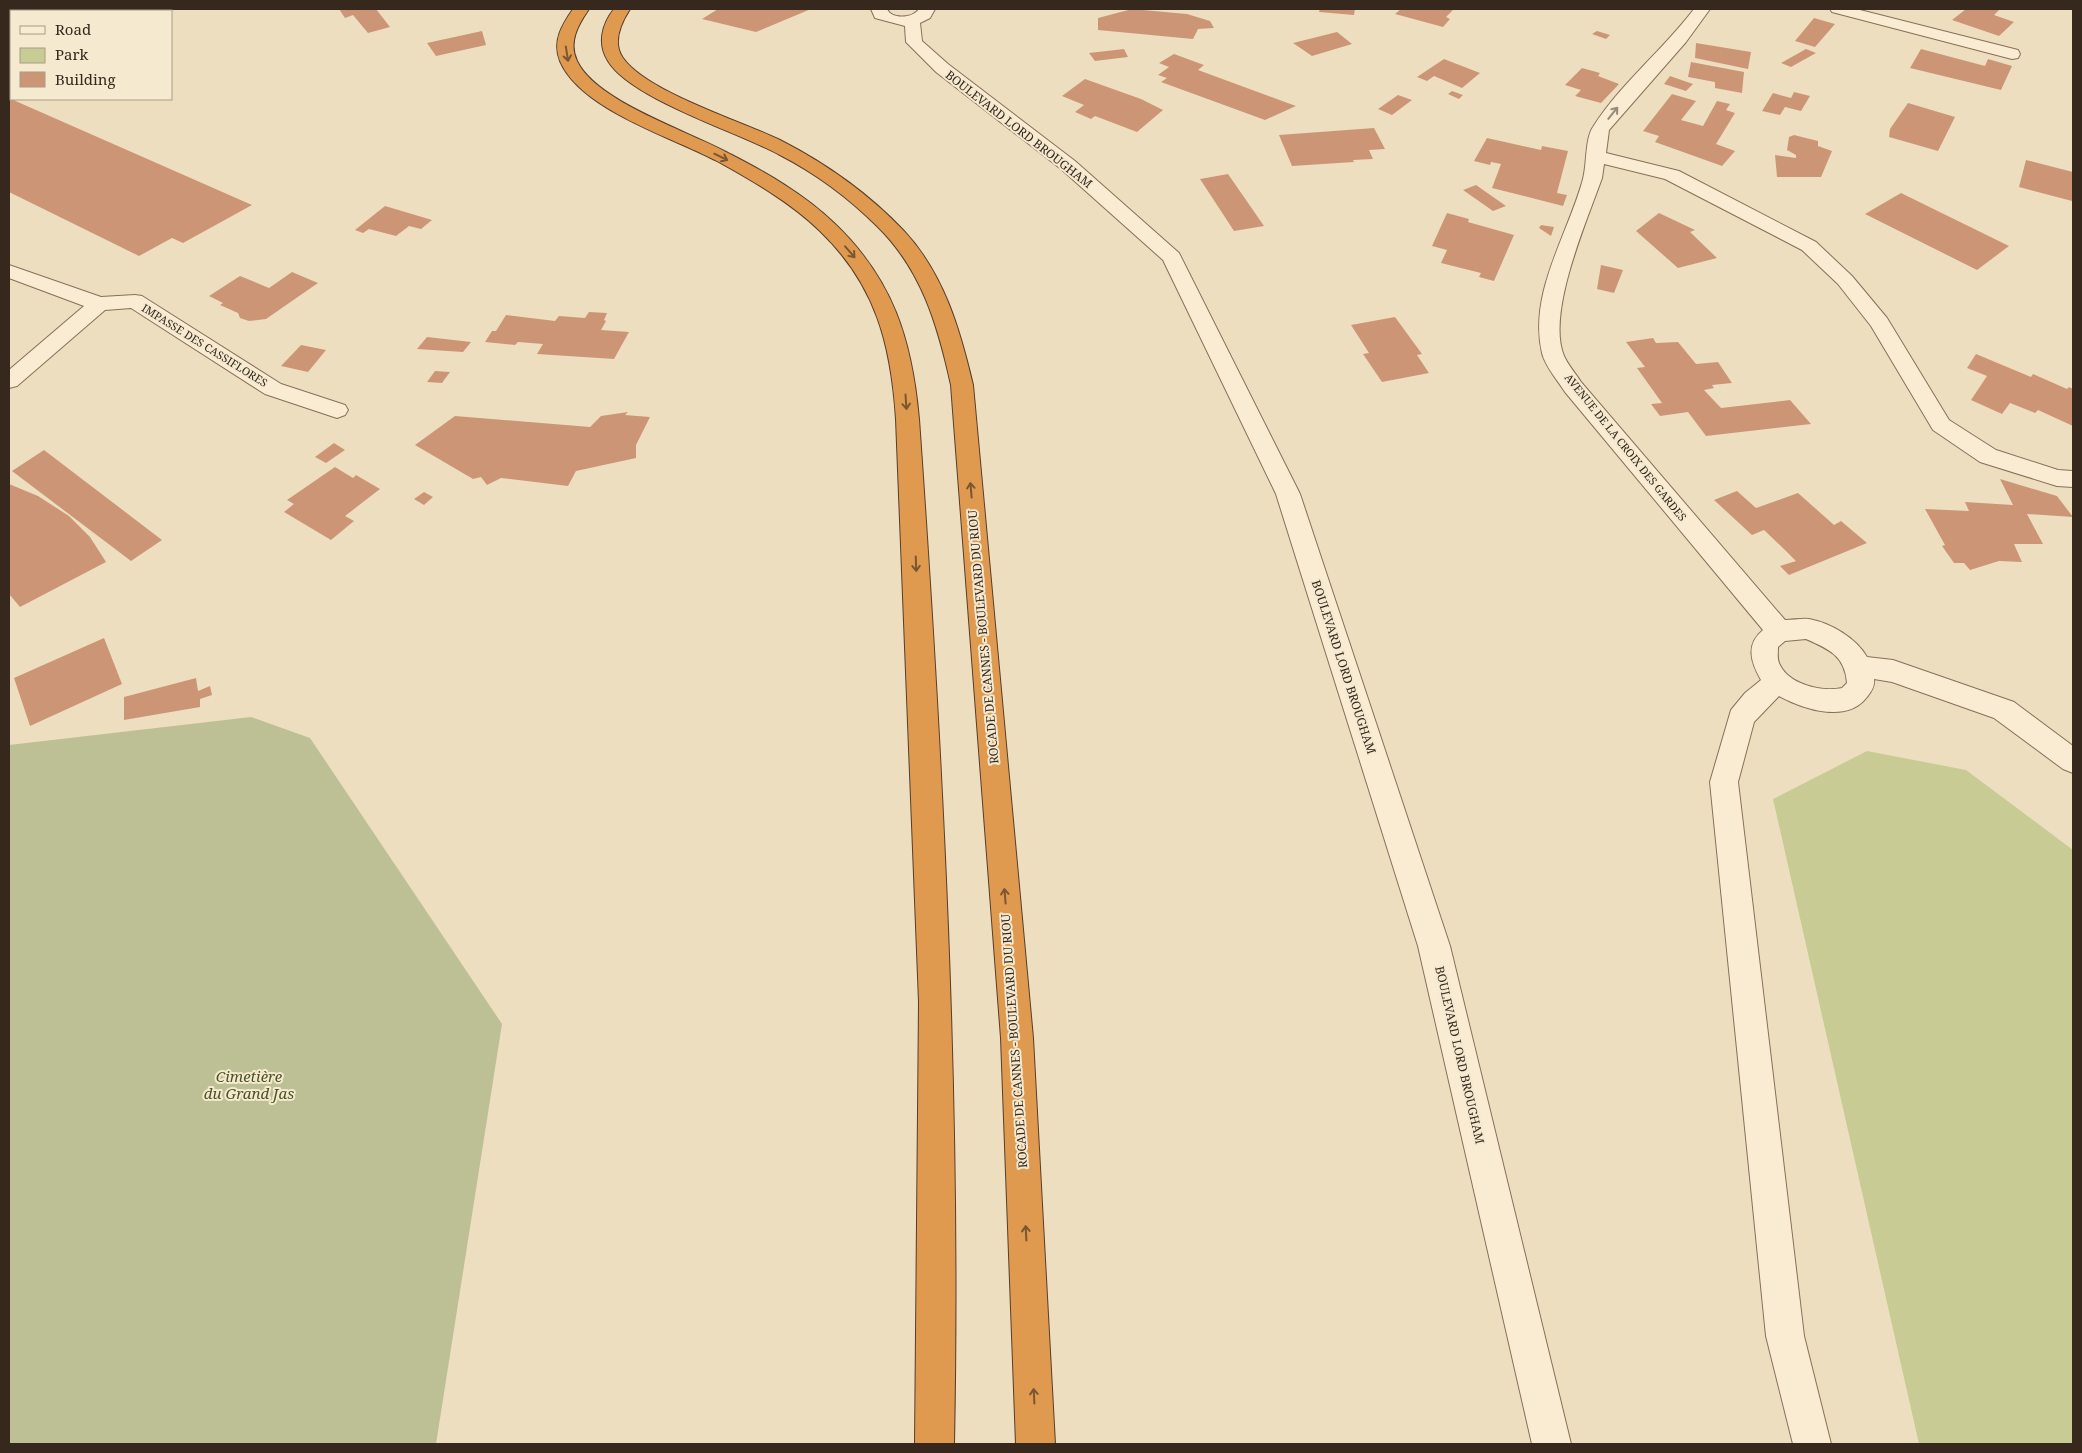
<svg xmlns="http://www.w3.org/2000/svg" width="2082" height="1453" font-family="'Noto Serif',serif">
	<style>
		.green { fill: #c8cc94 }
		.cemetery { fill: #bdc094 }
		.building { fill: #cc9676 }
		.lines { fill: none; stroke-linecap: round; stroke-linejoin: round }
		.minor-casing { stroke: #876f58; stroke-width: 2 }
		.highway-casing { stroke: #553e2c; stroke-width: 2 }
		.minor { fill: #f9ecd3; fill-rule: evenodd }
		.highway { fill: #df9a4f; fill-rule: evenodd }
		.oneway { stroke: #7a5631 }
		.oneway2 { stroke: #988a78 }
		.labels { text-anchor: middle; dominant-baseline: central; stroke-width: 4; stroke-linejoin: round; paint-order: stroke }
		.far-street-label { font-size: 11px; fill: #36281d; stroke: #f5e9d0 }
		.street-label { font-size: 12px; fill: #36281d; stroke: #f5e9d0 }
		.near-park-label { font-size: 15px; font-style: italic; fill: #495323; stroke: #f5e9d0 }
	</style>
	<rect width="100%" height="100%" fill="#eedec0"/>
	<path class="green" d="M1867,751L1966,770L2073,850V1444H1919L1773,799Z"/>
	<path class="cemetery" d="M251,717L310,738L502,1024L436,1444H9V745Z"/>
	<g class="building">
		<path d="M339,9H376L390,27L368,33L353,15L345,18Z"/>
		<path d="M718,9H811L756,32L702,19Z"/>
		<path d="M1132,9L1187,14L1210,21L1214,28L1198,29L1193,39L1098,30V18Z"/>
		<path d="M1320,9H1355L1354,15L1319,12Z"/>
		<path d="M1401,9H1454L1446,17L1450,19L1443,27L1395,14Z"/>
		<path d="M1966,9H1994L1999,10L1994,15L2014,22L1999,36L1952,20Z"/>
		<path d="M1814,18L1835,24L1815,47L1795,41Z"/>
		<path d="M482,31L486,45L436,56L427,43Z"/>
		<path d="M1597,31L1610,35L1606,39L1592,34Z"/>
		<path d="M1337,32L1352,44L1312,56L1293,43Z"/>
		<path d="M1696,43L1751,52L1748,69L1695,58Z"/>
		<path d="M1124,49L1128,57L1095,61L1089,53Z"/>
		<path d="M1806,49L1816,53L1791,67L1781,63Z"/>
		<path d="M1921,49L1985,66L1988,59L2012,66L2001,90L1910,68Z"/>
		<path d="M1174,54L1204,65L1198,70L1296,106L1265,120L1161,82L1167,78L1158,75L1169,67L1159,63Z"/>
		<path d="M1444,59L1480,73L1462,88L1434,76L1427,81L1417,77Z"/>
		<path d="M1691,62L1744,72L1742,93L1715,88V82L1688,77Z"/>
		<path d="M1582,68L1600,73L1598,76L1619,84L1601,103L1575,96L1581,90L1565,85Z"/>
		<path d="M1670,76L1693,84L1686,91L1664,84Z"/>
		<path d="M1085,79L1141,99L1163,110L1137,132L1095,116L1091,119L1075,112L1084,105L1062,96Z"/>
		<path d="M1452,91L1463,95L1459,99L1448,94Z"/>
		<path d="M1794,92L1810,96L1801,111L1785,107L1780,115L1762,111L1773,93L1791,98Z"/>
		<path d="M1672,94L1696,101L1681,120L1703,126L1717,101L1730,104L1726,110L1735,113L1716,144L1735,151L1722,166L1655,142L1659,136L1643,131Z"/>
		<path d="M1398,95L1412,100L1392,115L1378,109Z"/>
		<path d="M9,97L11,99L252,205L183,243L172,238L139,256L9,192Z"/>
		<path d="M1908,103L1955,117L1938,151L1889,137L1890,129Z"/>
		<path d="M1374,128L1385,149L1369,150L1373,159L1353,160L1354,162L1292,166L1279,135Z"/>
		<path d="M1794,135L1818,141V146L1832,151L1821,177H1777L1775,155L1796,158V155L1787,150L1789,137Z"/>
		<path d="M1487,138L1541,150L1542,146L1568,151L1557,193L1567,195L1563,206L1492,188L1501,164L1491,162L1490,165L1474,161Z"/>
		<path d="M2026,160L2073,172L2072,201L2019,187Z"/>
		<path d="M1228,174L1264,226L1234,231L1200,179Z"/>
		<path d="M1476,185L1506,206L1493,211L1463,190Z"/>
		<path d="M1901,193L2009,246L1977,270L1865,214Z"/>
		<path d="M385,206L432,220L421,229L409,226L396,236L369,229L363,233L355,230Z"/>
		<path d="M1447,213L1469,219L1468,222L1514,235L1494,281L1479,277L1481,273L1441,263L1447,250L1432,246Z"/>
		<path d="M1659,213L1695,230L1690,232L1717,258L1678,268L1636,231Z"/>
		<path d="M1541,225L1554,227L1551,236L1539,228Z"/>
		<path d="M1601,265L1623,270L1614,293L1597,289Z"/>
		<path d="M292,272L318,283L266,319L249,321L240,318L238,313L220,305L223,303L209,296L240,276L269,288Z"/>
		<path d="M589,312L607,313L604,320L606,321L601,330L629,332L614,359L537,354L543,344L518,342L515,345L485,342L492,331H496L506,315L555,321L559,316L585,318Z"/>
		<path d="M1395,317L1422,354L1417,355L1429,373L1382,382L1363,354L1369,353L1351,325Z"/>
		<path d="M427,337L471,342L463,352L417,349Z"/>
		<path d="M1653,338L1656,343L1678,342L1696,364L1718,362L1732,383L1712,385L1714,388L1704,390L1721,408L1790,400L1811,424L1706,436L1688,412L1660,416L1651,404L1662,403L1637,368L1645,367L1626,342Z"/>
		<path d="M301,345L326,350L308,372L281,366Z"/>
		<path d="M1976,354L2031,377L2033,374L2067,389L2069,387L2073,389V426L2038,410L2035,413L2010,403L2002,414L1971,400L1987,376L1967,368Z"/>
		<path d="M435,371L450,372L442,383L427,382Z"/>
		<path d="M628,412L625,415L650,417L636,445V458L576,471L568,486L501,478L487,485L481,477L473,479L415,445L455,416L590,427L601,416Z"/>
		<path d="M334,443L345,450L326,463L315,457Z"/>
		<path d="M44,450L162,540L131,561L12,471Z"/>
		<path d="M335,467L353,478L356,475L380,489L345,516L354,521L331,540L284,512L294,504L287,500Z"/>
		<path d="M2000,479L2057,496L2073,517L2027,514L2043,544H2014L2022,562L1999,561L1970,570L1964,563H1954L1942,546L1945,545L1925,509L1969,511L1965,502L2013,505Z"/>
		<path d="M9,484L38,496L69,516L90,537L106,562L20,607L9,594Z"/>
		<path d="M1737,491L1756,508L1798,493L1834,525L1841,521L1867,543L1789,575L1780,566L1796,561L1786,551L1764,530L1752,535L1714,500Z"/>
		<path d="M424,492L433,497L424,505L414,499Z"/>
		<path d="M104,638L122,684L30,726L14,678Z"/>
		<path d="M196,678L198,691L210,686L212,695L200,699V707L124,720V697Z"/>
	</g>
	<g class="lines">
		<g class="minor-casing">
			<g id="minor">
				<path d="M871,9H887C892,20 913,18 919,9H935L930,18L920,23L922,41L948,64L1075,161L1179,253L1300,494L1450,946L1571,1444H1532L1418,946L1276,494L1163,260L1061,169L936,72L906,42L905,26L875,18Z"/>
				<path d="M1694,9H1710L1686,42L1609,130L1606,153L1679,171L1816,242L1852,276L1887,318L1949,420L1996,450L2058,470L2073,471V487L2057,486L1980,462L1933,430L1871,326L1838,284L1802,250L1665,179L1604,164L1602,178C1587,221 1546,313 1564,356C1568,365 1576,374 1581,382L1785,620C1793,620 1802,618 1809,619C1831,623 1856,638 1867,657L1893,660L2014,702L2073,746V773L2063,769L1994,718L1892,682L1874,679C1875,686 1872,691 1867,697C1847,724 1803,709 1779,696L1754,722L1738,782L1804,1336L1831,1444H1793L1766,1336L1710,782L1731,710L1745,693L1761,680C1751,662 1745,645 1763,630L1565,392C1558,381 1545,366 1542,353C1528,293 1568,235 1583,179C1587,165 1585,138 1593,127C1621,83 1663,50 1694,9ZM1806,639C1829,649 1845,656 1847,683L1842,688C1822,692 1788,685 1779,663C1777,658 1778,652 1778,647L1785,641Z"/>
				<path d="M1830,9H1856L2018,50L2020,54L2018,58L2012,59L1832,12Z"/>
				<path d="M9,265L101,297L135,295L142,296L281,384L345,405L348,410L345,415L337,418L265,394L131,308L105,310L17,386L9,388V370L84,306L9,278Z"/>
			</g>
		</g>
		<g class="highway-casing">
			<g id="highway">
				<path d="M573,9H589C578,25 568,42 577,61C596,102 691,132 730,154C767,173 804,194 834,223C893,279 912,340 919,419C943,760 961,1102 954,1444H915L919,1002L896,419C891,344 876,285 820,231C790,202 753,181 717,161C672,137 581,110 560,61C552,41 562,25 573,9Z"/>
				<path d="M614,9H630C621,23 612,43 623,58C647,92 741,121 780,140C825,163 869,194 904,231C944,274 960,330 973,385L1033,1038L1055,1444H1016L1001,1038L951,385C938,326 922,270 877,226C849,198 815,173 780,155C738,132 631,99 608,61C597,44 602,24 614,9Z"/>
			</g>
		</g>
		<use href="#minor" class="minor"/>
		<use href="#highway" class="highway"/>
	</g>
	<defs><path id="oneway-shaft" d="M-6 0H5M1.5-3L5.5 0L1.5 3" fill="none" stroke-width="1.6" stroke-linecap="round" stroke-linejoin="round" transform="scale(1.25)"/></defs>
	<g class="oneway">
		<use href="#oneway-shaft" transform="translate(567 54) rotate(81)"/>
		<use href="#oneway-shaft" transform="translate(721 157) rotate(26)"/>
		<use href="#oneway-shaft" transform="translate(850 252) rotate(49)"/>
		<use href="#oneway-shaft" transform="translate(906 402) rotate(86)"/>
		<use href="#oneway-shaft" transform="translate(971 490) rotate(-95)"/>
		<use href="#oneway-shaft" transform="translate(916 564) rotate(88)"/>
		<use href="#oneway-shaft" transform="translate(1005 896) rotate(-95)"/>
		<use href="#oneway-shaft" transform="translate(1026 1233) rotate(-93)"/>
		<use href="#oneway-shaft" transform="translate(1034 1396) rotate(-93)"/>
	</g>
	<use class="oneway2" href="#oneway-shaft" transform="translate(1613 113) rotate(-51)"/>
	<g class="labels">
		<g class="far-street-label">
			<text transform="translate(205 345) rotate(32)">IMPASSE DES CASSIFLORES</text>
			<text transform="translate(1626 447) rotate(51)">AVENUE DE LA CROIX DES GARDES</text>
		</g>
		<g class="street-label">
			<text transform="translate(1019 129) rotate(38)">BOULEVARD LORD BROUGHAM</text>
			<text transform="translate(983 637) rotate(-95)">ROCADE DE CANNES - BOULEVARD DU RIOU</text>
			<text transform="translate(1344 667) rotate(72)">BOULEVARD LORD BROUGHAM</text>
			<text transform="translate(1014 1041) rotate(-94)">ROCADE DE CANNES - BOULEVARD DU RIOU</text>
			<text transform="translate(1460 1055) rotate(77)">BOULEVARD LORD BROUGHAM</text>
		</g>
		<g class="near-park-label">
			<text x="249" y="1076">Cimetière<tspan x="249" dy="17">du Grand Jas</tspan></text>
		</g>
	</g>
	<rect width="2082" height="1453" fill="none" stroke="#36281d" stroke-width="20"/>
	<rect x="10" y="10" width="162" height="90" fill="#f5e9d0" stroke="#a99c88"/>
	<rect x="20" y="26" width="25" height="8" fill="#f9ecd3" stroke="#a99c88"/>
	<text x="55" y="35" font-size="15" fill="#36281d">Road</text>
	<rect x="20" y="48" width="25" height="15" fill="#c8cc94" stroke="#a99c88"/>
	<text x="55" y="60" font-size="15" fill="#36281d">Park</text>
	<rect x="20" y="72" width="25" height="15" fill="#cc9676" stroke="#a99c88"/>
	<text x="55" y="85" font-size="15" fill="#36281d">Building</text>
</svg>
